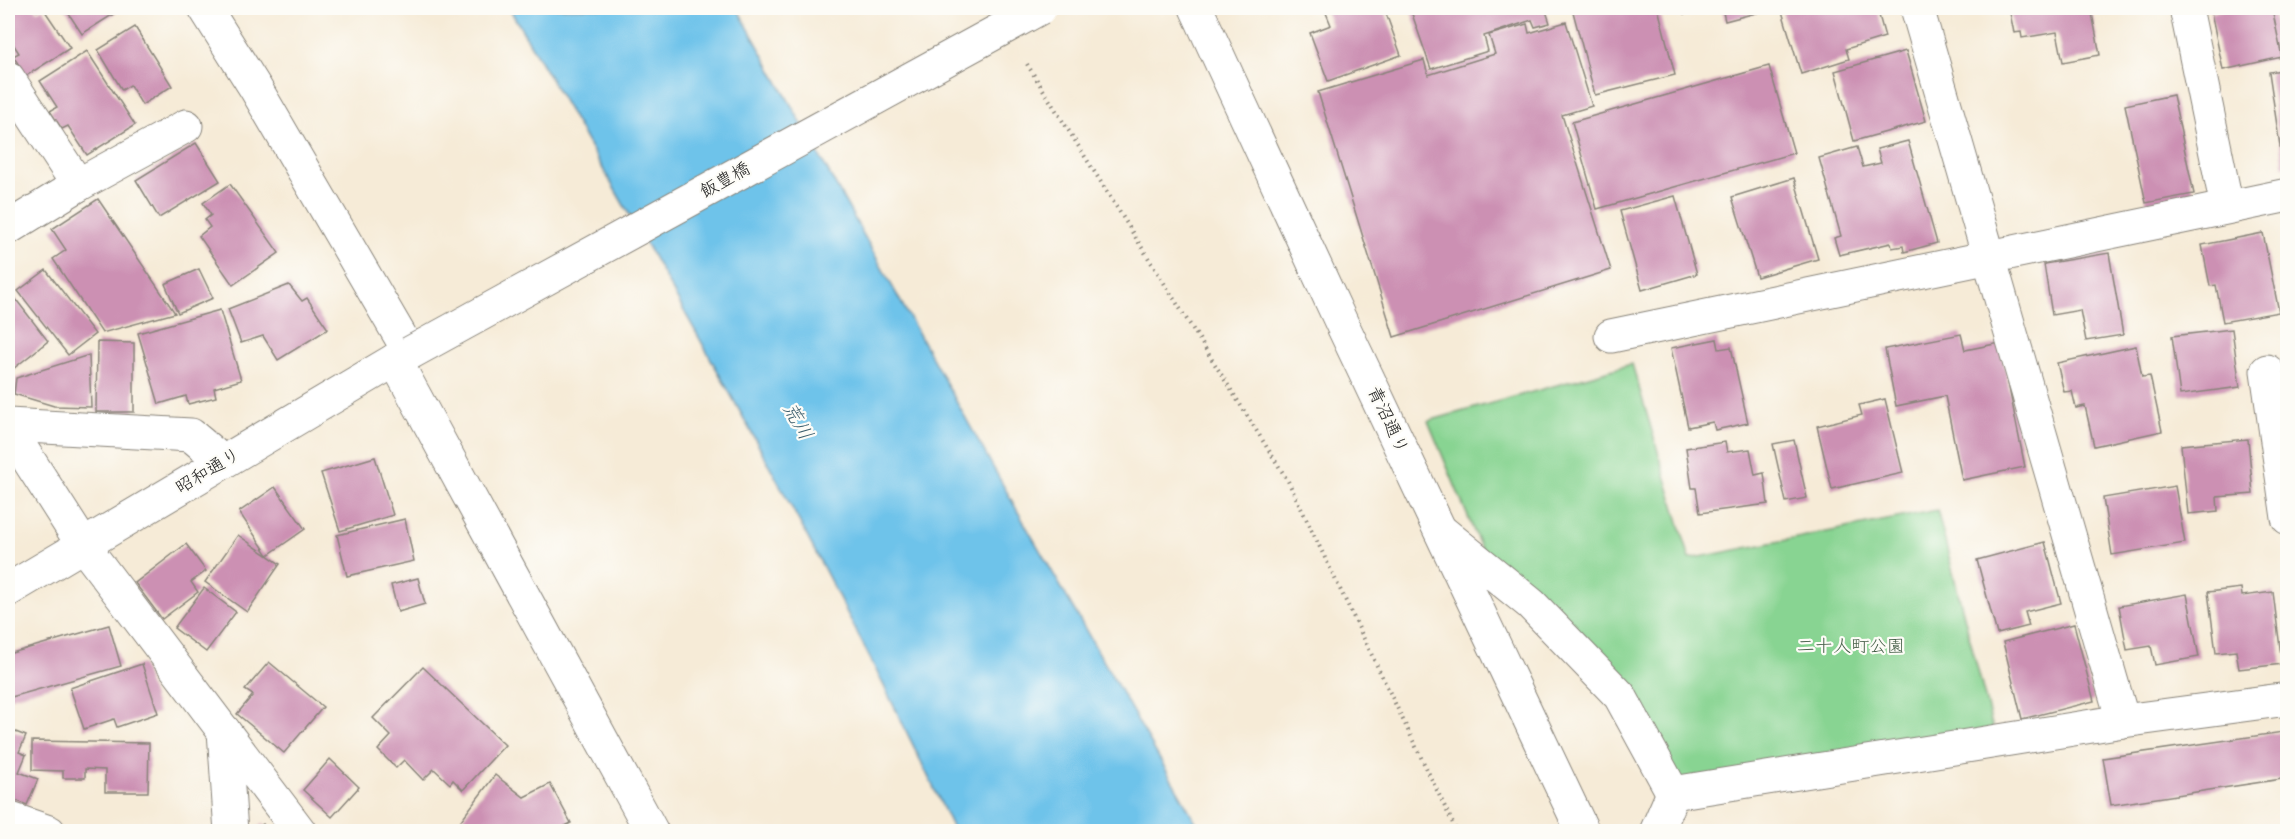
<svg xmlns="http://www.w3.org/2000/svg" width="2295" height="839" font-family="Pangolin,'Klee One',sans-serif">
	<style>
		.green { fill: #88d492; stroke: #527857; stroke-width: 1.5 }
		.water { fill: #6ec3ea; stroke: #457083; stroke-width: 1.5 }
		.building { fill: #cc90b3 }
		.lines { fill: none; stroke-linecap: round; stroke-linejoin: round }
		.minor-casing { stroke: #89847a; stroke-width: 35 }
		.path { stroke: #89847a; stroke-width: 4; stroke-dasharray: 1.5 4.5; stroke-linecap: butt }
		.minor { stroke: #fff; stroke-width: 33 }
		.minor-bridge-casing { stroke: #89847a; stroke-width: 35; stroke-linecap: butt }
		.minor-bridge { stroke: #fff; stroke-width: 33 }
		.labels { text-anchor: middle; dominant-baseline: central; stroke-width: 4.5; stroke-linejoin: round; paint-order: stroke }
		.street-label { font-size: 18px; fill: #1c1c1c; stroke: #fdfcf7 }
		.park-label { font-size: 18px; fill: #425c45; stroke: #fdfcf7 }
		.water-label { font-size: 20px; font-style: italic; fill: #3d5f6e; stroke: #fdfcf7 }
	</style>
	<rect width="100%" height="100%" fill="#fdfcf7"/>
	<filter id="ink" filterUnits="userSpaceOnUse"><feTurbulence type="fractalNoise" baseFrequency=".0167" numOctaves="2"/><feDisplacementMap in="SourceGraphic" scale="12" xChannelSelector="R" yChannelSelector="G"/><feConvolveMatrix kernelMatrix="1 2 1 2 8 2 1 2 1" color-interpolation-filters="sRGB"/></filter>
	<filter id="wash" filterUnits="userSpaceOnUse"><feTurbulence type="fractalNoise" baseFrequency=".008" numOctaves="4" result="noise"/><feDisplacementMap in="SourceGraphic" scale="24" xChannelSelector="R" yChannelSelector="G"/><feGaussianBlur stdDeviation="1.35" result="paint"/><feColorMatrix in="noise" values="0 0 0 0 0 0 0 0 0 0 0 0 0 0 0 0 0 1.4 0 .05"/><feComposite in="paint" operator="in"/></filter>
	<g filter="url(#wash)">
		<rect width="100%" height="100%" fill="#f6ebd7"/>
		<path class="green" d="M1632,364L1690,559L1937,510L1996,741L1673,793L1620,696L1481,548L1428,421Z"/>
		<path class="water" d="M509,8H737L1022,519L1201,831H954C822,548 667,276 509,8Z"/>
		<g id="blocks">
			<g class="building">
				<path d="M8,8H35L37,11L43,8L70,48L26,76L13,56L19,53L8,36Z"/>
				<path d="M65,8H119L120,10L82,34Z"/>
				<path d="M1324,8H1384L1401,55L1328,81L1310,33L1331,25Z"/>
				<path d="M1410,8H1545L1550,23L1535,27L1532,20L1484,36L1488,51L1431,69Z"/>
				<path d="M1572,8H1658L1675,75L1595,95Z"/>
				<path d="M1682,8H1708L1684,14Z"/>
				<path d="M1722,8H1775L1725,21Z"/>
				<path d="M1781,8H1877L1885,37L1846,49L1849,59L1801,74Z"/>
				<path d="M2009,8H2091L2100,55L2063,62L2057,32L2022,38L2021,32L2014,33Z"/>
				<path d="M2234,8H2272L2282,57L2223,70L2211,12Z"/>
				<path d="M1566,22L1592,106L1562,115L1611,270L1394,337L1318,92L1424,60L1428,75L1495,54L1489,35L1527,24L1529,33Z"/>
				<path d="M135,27L172,86L142,105L130,85L122,90L98,50Z"/>
				<path d="M87,51L135,125L87,155L68,126L62,129L50,111L57,107L40,81Z"/>
				<path d="M1906,51L1926,121L1854,141L1835,71Z"/>
				<path d="M1769,66L1794,153L1597,209L1572,122Z"/>
				<path d="M2288,69V165L2283,166L2269,72Z"/>
				<path d="M2173,95L2194,194L2146,203L2125,105Z"/>
				<path d="M1908,141L1937,243L1904,252L1903,246L1892,248L1891,243L1839,255L1834,238L1841,236L1819,158L1857,147L1863,167L1881,163L1877,149Z"/>
				<path d="M196,143L220,181L159,218L136,180Z"/>
				<path d="M1794,178L1818,259L1757,277L1732,197Z"/>
				<path d="M230,184L279,253L233,285L199,236L210,227L205,220L211,215L203,203Z"/>
				<path d="M1675,196L1697,274L1642,290L1620,211Z"/>
				<path d="M98,199L175,313L102,333L53,259L66,250L52,229Z"/>
				<path d="M2263,233L2279,312L2223,322L2216,285L2210,286L2202,245Z"/>
				<path d="M2109,253L2123,335L2086,341L2080,310L2052,315L2044,264Z"/>
				<path d="M199,269L213,298L178,313L165,284Z"/>
				<path d="M46,270L95,334L68,355L18,291Z"/>
				<path d="M289,285L302,301L307,298L328,329L278,360L263,336L241,343L228,309Z"/>
				<path d="M8,289L48,341L8,373Z"/>
				<path d="M220,310L241,380L214,388L216,397L188,404L186,396L159,404L138,333Z"/>
				<path d="M2232,329L2240,387L2180,395L2172,336Z"/>
				<path d="M1961,334L1965,350L2000,343L2025,467L1962,480L1945,396L1896,406L1885,349Z"/>
				<path d="M1717,339L1719,349L1731,347L1748,423L1715,430L1713,422L1688,427L1671,348Z"/>
				<path d="M97,342L134,343V412H96Z"/>
				<path d="M2136,346L2142,377L2150,376L2162,431L2094,446L2085,406L2076,408L2072,391L2064,392L2057,363Z"/>
				<path d="M89,355L91,407L54,406L14,394L16,378Z"/>
				<path d="M1885,399L1903,473L1832,489L1817,426L1862,415L1859,405Z"/>
				<path d="M2248,439L2253,494L2217,497L2218,511L2188,514L2181,445Z"/>
				<path d="M1794,440L1807,498L1786,502L1773,444Z"/>
				<path d="M1725,442L1727,452L1750,449L1755,475L1764,473L1768,504L1700,513L1696,488H1692L1686,448Z"/>
				<path d="M375,457L393,515L340,531L321,473Z"/>
				<path d="M2175,486L2185,543L2112,555L2103,498Z"/>
				<path d="M275,487L305,529L268,555L239,512Z"/>
				<path d="M405,519L414,561L347,576L337,535Z"/>
				<path d="M238,535L280,564L247,612L205,582Z"/>
				<path d="M2045,542L2061,603L2025,612L2029,626L1997,634L1977,560Z"/>
				<path d="M186,544L206,571L191,582L198,592L162,619L135,583Z"/>
				<path d="M418,578L425,604L398,612L391,585Z"/>
				<path d="M204,588L236,612L206,652L174,628Z"/>
				<path d="M2241,588L2242,596L2273,592L2282,664L2239,669L2236,651L2216,653L2208,592Z"/>
				<path d="M2187,594L2199,657L2155,665L2151,646L2127,650L2119,606Z"/>
				<path d="M2074,624L2094,701L2022,719L2003,642Z"/>
				<path d="M109,625L121,666L8,698V654Z"/>
				<path d="M269,662L323,707L284,753L237,714L253,695L245,690Z"/>
				<path d="M142,664L158,713L117,727L114,719L84,729L70,688Z"/>
				<path d="M423,667L505,745L463,790L453,780L450,784L434,769L423,780L404,760L396,768L378,750L391,736L373,718Z"/>
				<path d="M8,729L26,736L19,752L26,755L19,772L38,779L27,805L8,797Z"/>
				<path d="M2283,732L2288,757V778L2111,805L2103,758Z"/>
				<path d="M32,741L149,743L148,792H105V770L85,769V778H63V771L32,770Z"/>
				<path d="M330,759L359,787L332,817L303,790Z"/>
				<path d="M495,775L524,797L550,784L571,823L554,832H452Z"/>
				<path d="M263,824L268,832H251Z"/>
			</g>
		</g>
	</g>
	<g filter="url(#ink)">
		<use href="#blocks" fill-opacity="0" stroke="#89847a" stroke-width="1.5"/>
		<g class="lines">
			<g class="minor-casing">
				<g id="minor">
					<path d="M1196,8L1342,324L1583,832"/>
					<path d="M1917,8L2123,721"/>
					<path d="M2186,8L2227,207"/>
					<path d="M8,78L78,185"/>
					<path d="M8,228L78,185L186,126"/>
					<path d="M1611,336L2288,195"/>
					<path d="M395,360L652,832"/>
					<path d="M2267,371L2288,518"/>
					<path d="M8,425L191,435L223,462"/>
					<path d="M8,439L21,448L83,545L300,832"/>
					<path d="M1440,530L1531,604L1620,696L1673,793L2123,721L2288,699"/>
					<path d="M8,590L395,360L410,353L256,89L205,8"/>
					<path d="M224,731L231,832"/>
					<path d="M8,818L49,832"/>
					<path d="M1656,832L1673,793"/>
				</g>
			</g>
			<path class="path" d="M1027,64L1288,481L1457,832"/>
			<use href="#minor" class="minor"/>
			<g class="minor-bridge-casing">
				<path id="minor-bridge" d="M410,353L1040,8"/>
			</g>
			<use href="#minor-bridge" class="minor-bridge"/>
		</g>
	</g>
	<g class="labels">
		<g class="street-label">
			<text transform="translate(725 180) rotate(-29)">飯豊橋</text>
			<text transform="translate(1388 420) rotate(65)">青沼通り</text>
			<text transform="translate(208 471) rotate(-31)">昭和通り</text>
		</g>
		<g class="park-label">
			<text x="1851" y="646">二十人町公園</text>
		</g>
		<g class="water-label">
			<text transform="translate(798 421) rotate(60)">荒川</text>
		</g>
	</g>
	<rect width="2295" height="839" fill="none" stroke="#fdfcf7" stroke-width="30"/>
</svg>
